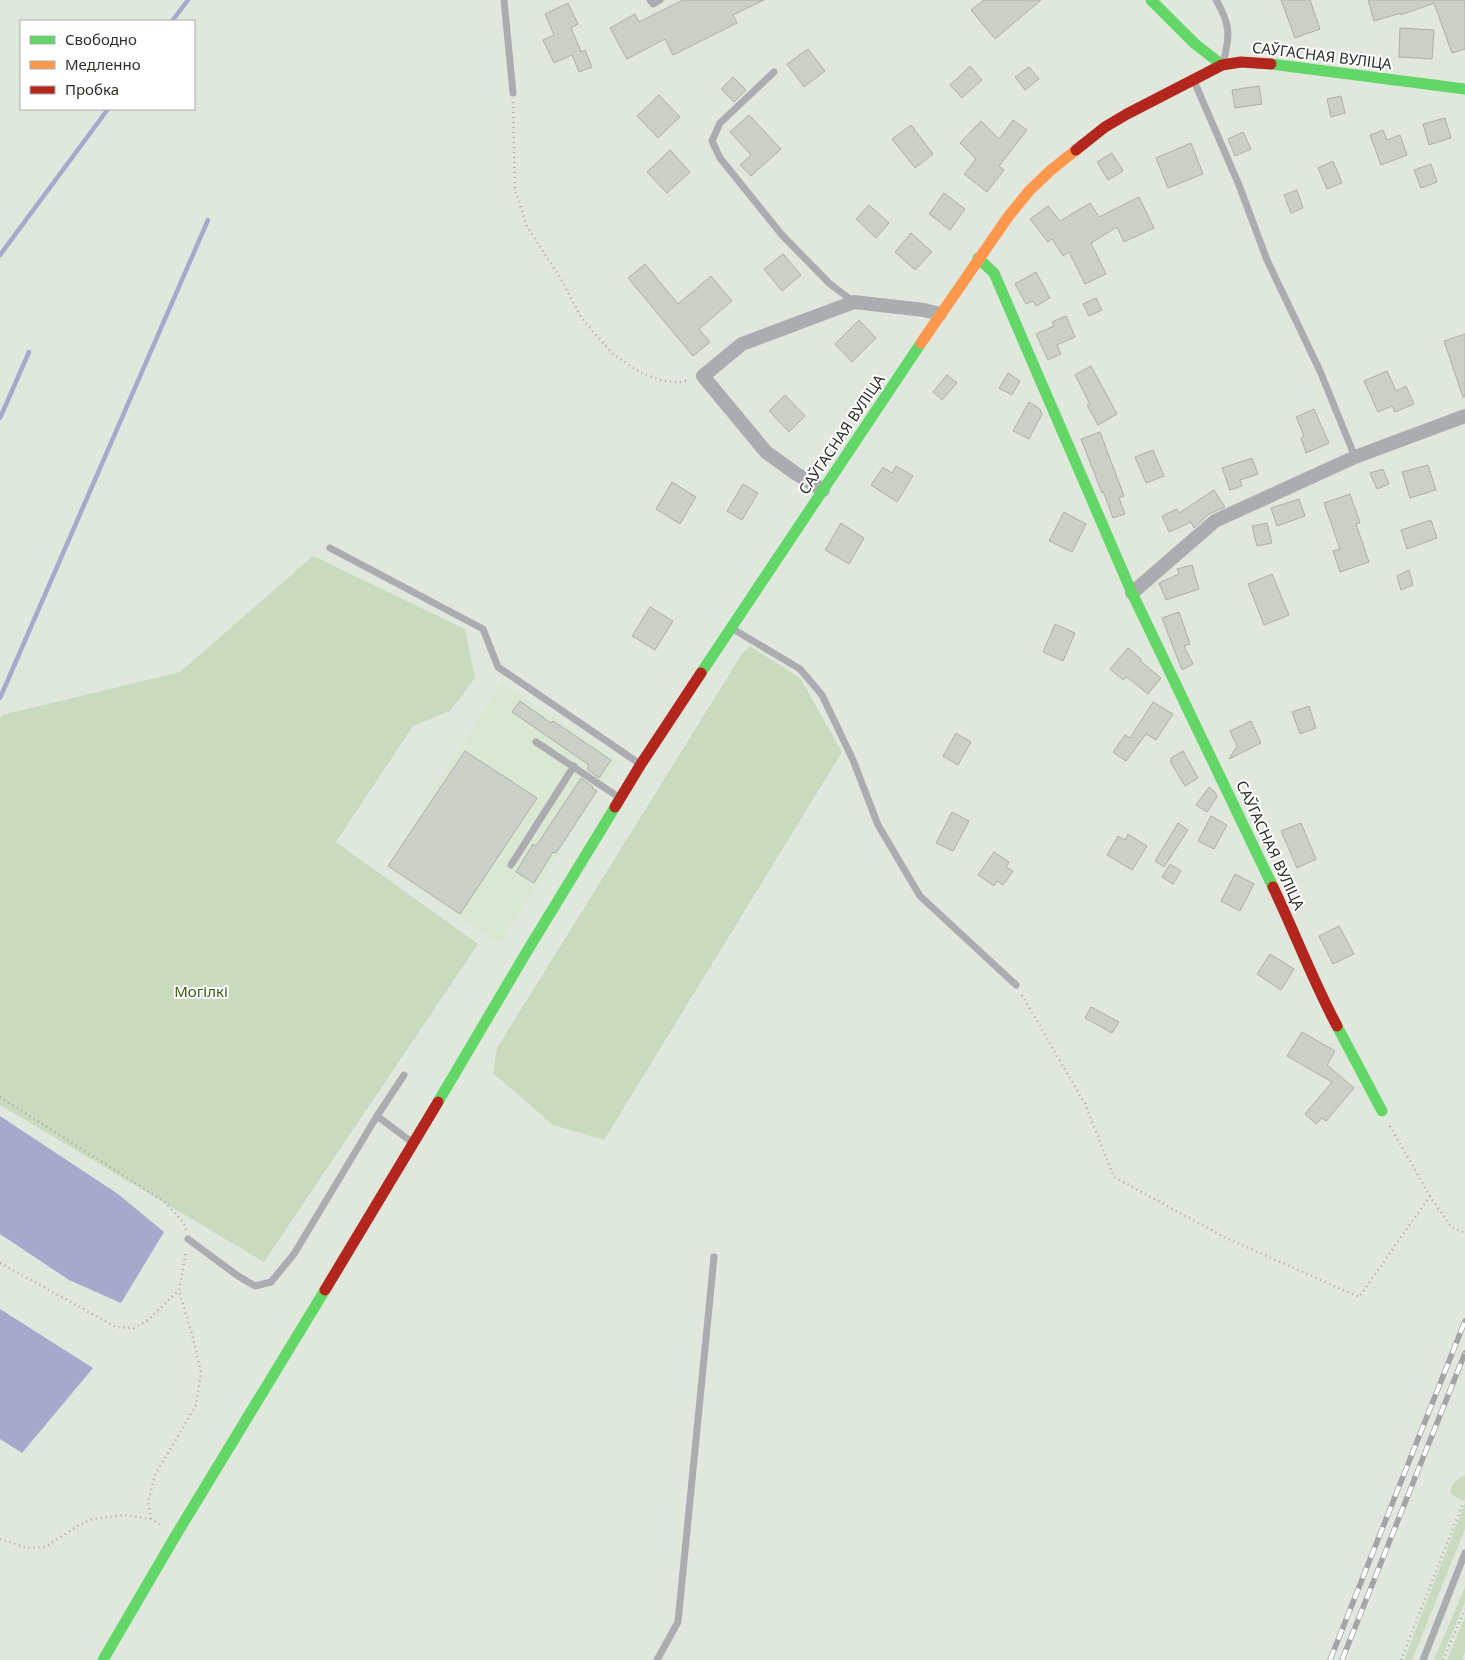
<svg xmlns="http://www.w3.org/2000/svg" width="1465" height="1660" font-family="'Noto Sans',sans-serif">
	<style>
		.built { fill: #dae7d3 }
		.green { fill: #c9dabf }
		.water { fill: #a7a8cc }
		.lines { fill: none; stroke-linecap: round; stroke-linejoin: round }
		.stream { stroke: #a7a8cc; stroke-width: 4.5 }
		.building { fill: #cad0c7; stroke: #aab0a7 }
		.path { stroke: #a6a9aa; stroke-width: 2.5; stroke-dasharray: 1 4; stroke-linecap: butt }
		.lane { stroke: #aaacb0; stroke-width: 7 }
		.street { stroke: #aaacb0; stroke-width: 14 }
		.fast { stroke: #63d668; stroke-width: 11 }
		.slow { stroke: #ff974d; stroke-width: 11 }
		.jam { stroke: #b3261e; stroke-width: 11 }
		.rail-casing { stroke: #a2a5a5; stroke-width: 5.5 }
		.rail { stroke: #fff; stroke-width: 4; stroke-dasharray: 11; stroke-linecap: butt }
		.labels { text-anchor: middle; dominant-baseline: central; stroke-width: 4; stroke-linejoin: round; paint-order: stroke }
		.street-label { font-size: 15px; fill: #2b3028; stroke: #fff }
		.park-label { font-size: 15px; fill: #325b0f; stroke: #fff }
	</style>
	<rect width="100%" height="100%" fill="#e0e8dd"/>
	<path class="built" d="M501,682L618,760L500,944L388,866Z"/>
	<g class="green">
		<path d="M313,556L465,629L475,678L450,711L413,726L336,842L478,944L264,1262L0,1105V719L2,715L180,672Z"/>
		<path d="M750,646L800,678L842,752L604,1140L553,1125L493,1073L497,1048L742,654Z"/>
		<path d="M1465,1475V1501L1454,1496L1450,1492C1452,1483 1456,1479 1465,1475Z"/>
		<path d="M1465,1503V1529L1412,1660H1404Z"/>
		<path d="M1465,1587V1602L1441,1660H1434Z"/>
		<path d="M1465,1617V1652L1462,1660H1447Z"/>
	</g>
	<g class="water">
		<path d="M0,1116L118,1194L164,1232L121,1303L69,1280L0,1234Z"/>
		<path d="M0,1309L93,1368L22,1453L0,1439Z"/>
	</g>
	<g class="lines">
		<g class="stream">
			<path d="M172,21L188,0"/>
			<path d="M0,255L108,109"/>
			<path d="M0,418L29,352"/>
			<path d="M0,698L208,220"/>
		</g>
	</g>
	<g class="building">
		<path d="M683,0H764L733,15L737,23L673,55L665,39L627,59L610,28L635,14L639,22Z"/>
		<path d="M984,0H1041L995,39L971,10Z"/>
		<path d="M1281,0H1310L1320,29L1295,38Z"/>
		<path d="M1368,0H1465V49L1452,53L1434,3L1401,15V13L1374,21Z"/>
		<path d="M568,3L578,24L571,28L581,51L580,52L585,50L592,67L579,72L572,55L554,63L543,40L554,35L545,14Z"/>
		<path d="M1400,28L1434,30L1432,59L1399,57Z"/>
		<path d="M808,49L825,71L804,87L787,64Z"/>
		<path d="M970,66L982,80L962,98L950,85Z"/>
		<path d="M1029,67L1039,79L1025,90L1015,77Z"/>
		<path d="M733,77L746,90L734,102L721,89Z"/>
		<path d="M1259,86L1262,104L1235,108L1232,90Z"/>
		<path d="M659,95L680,117L658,138L637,116Z"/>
		<path d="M1341,96L1345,113L1331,117L1327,99Z"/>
		<path d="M749,115L781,149L751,176L740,165L751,155L730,132Z"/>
		<path d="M1445,118L1451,138L1429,145L1423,124Z"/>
		<path d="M1013,120L1027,130L999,166L1004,170L987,192L964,174L976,159L960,143L981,121L999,139Z"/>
		<path d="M911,125L933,154L915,168L892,139Z"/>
		<path d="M1383,130L1387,140L1400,135L1407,155L1381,165L1370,135Z"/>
		<path d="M1243,132L1251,149L1235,156L1228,139Z"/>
		<path d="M1191,143L1203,174L1168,188L1156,158Z"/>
		<path d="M670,150L690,172L667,193L647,172Z"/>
		<path d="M1112,153L1123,171L1108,180L1097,162Z"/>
		<path d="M1333,161L1342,183L1327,189L1318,168Z"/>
		<path d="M1431,164L1437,182L1421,188L1414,170Z"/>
		<path d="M1297,190L1303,208L1291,213L1284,195Z"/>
		<path d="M944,193L965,209L950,230L929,214Z"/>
		<path d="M1139,197L1154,228L1124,242L1117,227L1091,243L1106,274L1085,284L1069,252L1063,256L1052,239L1048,242L1030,219L1048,206L1060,221L1090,203L1099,217Z"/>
		<path d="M869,205L889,223L876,238L856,219Z"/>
		<path d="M911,233L932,252L915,270L895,252Z"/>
		<path d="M783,254L801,275L782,291L764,269Z"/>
		<path d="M645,264L678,304L711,276L732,301L699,329L710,342L693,356L628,278Z"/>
		<path d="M1036,272L1050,298L1036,306L1033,301L1026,304L1015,284Z"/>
		<path d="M1096,298L1102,310L1089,316L1083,304Z"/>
		<path d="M1066,316L1075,337L1057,345L1061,354L1048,360L1036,334L1054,326L1052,322Z"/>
		<path d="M859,320L876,338L852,362L835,344Z"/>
		<path d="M1465,334V397H1463L1444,341Z"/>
		<path d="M1091,366L1117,414L1098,425L1087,405L1090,404L1075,375Z"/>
		<path d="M1387,371L1396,391L1406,386L1414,404L1395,412L1392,406L1378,412L1364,381Z"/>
		<path d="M1008,373L1020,381L1012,395L999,388Z"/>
		<path d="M947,375L957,383L942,400L933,392Z"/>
		<path d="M785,395L805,416L789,432L769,411Z"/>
		<path d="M1029,402L1040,409L1042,414L1029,439L1013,431Z"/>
		<path d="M1314,409L1329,443L1306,453L1301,438L1304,436L1296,417Z"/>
		<path d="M1100,432L1124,496L1119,498L1125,514L1113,518L1103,491L1102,493L1081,439Z"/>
		<path d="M1153,450L1164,476L1146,483L1135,457Z"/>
		<path d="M1252,458L1258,474L1240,480L1242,486L1230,490L1222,468Z"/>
		<path d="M1428,465L1436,490L1410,498L1402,472Z"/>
		<path d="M896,466L913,476L897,502L871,485L883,467L892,473Z"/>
		<path d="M1383,469L1389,484L1377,489L1370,473Z"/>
		<path d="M672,482L696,497L680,524L656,509Z"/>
		<path d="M743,484L758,493L742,520L727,511Z"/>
		<path d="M1214,490L1225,507L1209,514L1194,528L1191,522L1169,532L1162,516L1177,509L1179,513Z"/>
		<path d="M1350,494L1360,523L1356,524L1369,562L1340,572L1333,551L1340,549L1324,503Z"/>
		<path d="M1299,499L1305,516L1277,526L1271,508Z"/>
		<path d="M1064,512L1086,524L1072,552L1049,541Z"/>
		<path d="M1431,520L1437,538L1407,549L1401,530Z"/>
		<path d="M841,523L864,538L849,564L825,550Z"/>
		<path d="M1267,523L1272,543L1257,546L1252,526Z"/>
		<path d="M1192,565L1199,589L1166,600L1159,583L1179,574L1177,569Z"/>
		<path d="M1409,570L1413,585L1401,590L1397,576Z"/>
		<path d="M1272,574L1289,615L1264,625L1248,584Z"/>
		<path d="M650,607L673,621L655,650L632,636Z"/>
		<path d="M1179,612L1190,644L1184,646L1193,664L1182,670L1162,618Z"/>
		<path d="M1055,624L1075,633L1063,661L1043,652Z"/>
		<path d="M1128,648L1141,659L1140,661L1161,678L1148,694L1127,677L1123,680L1110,669Z"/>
		<path d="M520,701L551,723L553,721L611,760L599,778L587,769L589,765L512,712Z"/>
		<path d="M1153,702L1173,714L1156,740L1146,734L1126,761L1113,752L1125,735L1130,738Z"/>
		<path d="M1309,706L1316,728L1300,734L1292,712Z"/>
		<path d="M1251,721L1261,743L1229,759L1237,746L1230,731Z"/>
		<path d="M956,733L971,742L958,765L943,756Z"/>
		<path d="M465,751L537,798L460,914L388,866Z"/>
		<path d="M1183,751L1198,778L1185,786L1171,763V758Z"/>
		<path d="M581,778L593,787L592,788L597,791L556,853L553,852L534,883L516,872L533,844L536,846Z"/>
		<path d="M1209,787L1215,792L1217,797L1207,812L1196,805Z"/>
		<path d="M952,812L969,821L953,851L936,843Z"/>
		<path d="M1211,816L1227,825L1214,849L1198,841Z"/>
		<path d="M1178,823L1188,830L1164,867L1155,861Z"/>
		<path d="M1301,823L1316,859L1297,868L1281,831Z"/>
		<path d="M1128,834L1147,846L1132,870L1107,855L1118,836L1125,840Z"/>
		<path d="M994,852L1009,862L1006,867L1013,871L1003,885L997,881L994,886L978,875Z"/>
		<path d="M1170,864L1181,871L1173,884L1162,877Z"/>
		<path d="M1235,874L1254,884L1240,911L1221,901Z"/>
		<path d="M1339,926L1354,954L1333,964L1319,936Z"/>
		<path d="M1270,954L1294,969L1281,990L1257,974Z"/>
		<path d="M1091,1007L1119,1022L1112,1033L1085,1018Z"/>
		<path d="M1302,1032L1335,1051L1327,1065L1354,1088L1326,1121L1322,1118L1316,1124L1305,1114L1332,1082L1287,1056Z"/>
	</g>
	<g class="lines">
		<g class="path">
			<path d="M513,102L515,190L527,226L562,281L582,319L613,354L641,373L663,381L681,382L689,380"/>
			<path d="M1022,995L1085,1104L1114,1177L1224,1237L1359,1297L1430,1196"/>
			<path d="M0,1097L165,1202L183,1222L186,1230"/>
			<path d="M1390,1126L1430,1196L1451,1227L1465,1233"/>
			<path d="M0,1263L116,1327L134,1328L148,1320L178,1291"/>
			<path d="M151,1519L148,1502L155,1475L196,1405L201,1372L193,1338L179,1291L186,1252"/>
			<path d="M0,1539L27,1548L45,1547L79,1525L93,1519L124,1515L151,1519L162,1526"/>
			<path d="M1401,1660L1463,1503"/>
			<path d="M1443,1660L1465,1609"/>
		</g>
		<g class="lane">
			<path d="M504,0L513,93"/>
			<path d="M650,0L653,4L660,0"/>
			<path d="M1216,0C1231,25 1230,36 1223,64"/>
			<path d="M774,72L720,123L712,141L720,158L782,235L830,284L854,302"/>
			<path d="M1194,81L1239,185L1267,260L1320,371L1355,457"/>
			<path d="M330,548L483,629L498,667L640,764"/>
			<path d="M733,629L800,669L822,695L853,760L878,825L920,896L1016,985"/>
			<path d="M536,742L620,798"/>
			<path d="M511,865L574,766"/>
			<path d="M404,1075L377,1116L413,1143"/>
			<path d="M188,1239L238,1276L255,1286L271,1282L294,1254L377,1116"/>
			<path d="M657,1660L678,1622L714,1257"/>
			<path d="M1423,1660L1465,1553"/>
		</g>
		<g class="street">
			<path d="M823,490L795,473L766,452L703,376L742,344L854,302L924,310L940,314"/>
			<path d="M1132,593L1215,521L1355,457L1465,416"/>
		</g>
		<g class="fast">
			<path d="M1151,0L1194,43L1222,65"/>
			<path d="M1271,64L1465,89"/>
			<path d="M978,258L994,273L1132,593L1273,887"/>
			<path d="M701,673L921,343"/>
			<path d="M1337,1026L1382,1111"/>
			<path d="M438,1102L526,953L615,807"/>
			<path d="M103,1660L176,1535L325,1290"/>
		</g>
		<path class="slow" d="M921,343L1008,217L1029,191L1051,170L1076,150"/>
		<g class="jam">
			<path d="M1076,150L1105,127L1127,114L1222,65L1241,62L1271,64"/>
			<path d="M615,807L641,764L701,673"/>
			<path d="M1273,887C1295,933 1313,981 1337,1026"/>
			<path d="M325,1290L438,1102"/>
		</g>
		<g class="rail-casing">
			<g id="rail">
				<path d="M1330,1660L1465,1321"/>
				<path d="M1342,1660L1465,1353"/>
			</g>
		</g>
		<use href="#rail" class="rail"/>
	</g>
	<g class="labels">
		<g class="street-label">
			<text transform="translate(1322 55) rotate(7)">САЎГАСНАЯ ВУЛІЦА</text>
			<text transform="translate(841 434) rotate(-56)">САЎГАСНАЯ ВУЛІЦА</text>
			<text transform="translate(1271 845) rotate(65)">САЎГАСНАЯ ВУЛІЦА</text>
		</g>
		<g class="park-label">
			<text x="201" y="991">Могілкі</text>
		</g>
	</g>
	<rect x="20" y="20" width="175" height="90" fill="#ffffff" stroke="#aaaca9"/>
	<rect x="30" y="36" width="25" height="8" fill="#63d668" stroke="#aaaca9"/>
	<text x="65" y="45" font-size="15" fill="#2b3028">Свободно</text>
	<rect x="30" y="61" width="25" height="8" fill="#ff974d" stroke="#aaaca9"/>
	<text x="65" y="70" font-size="15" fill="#2b3028">Медленно</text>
	<rect x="30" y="86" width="25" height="8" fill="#b3261e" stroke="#aaaca9"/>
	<text x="65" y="95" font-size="15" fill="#2b3028">Пробка</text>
</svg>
